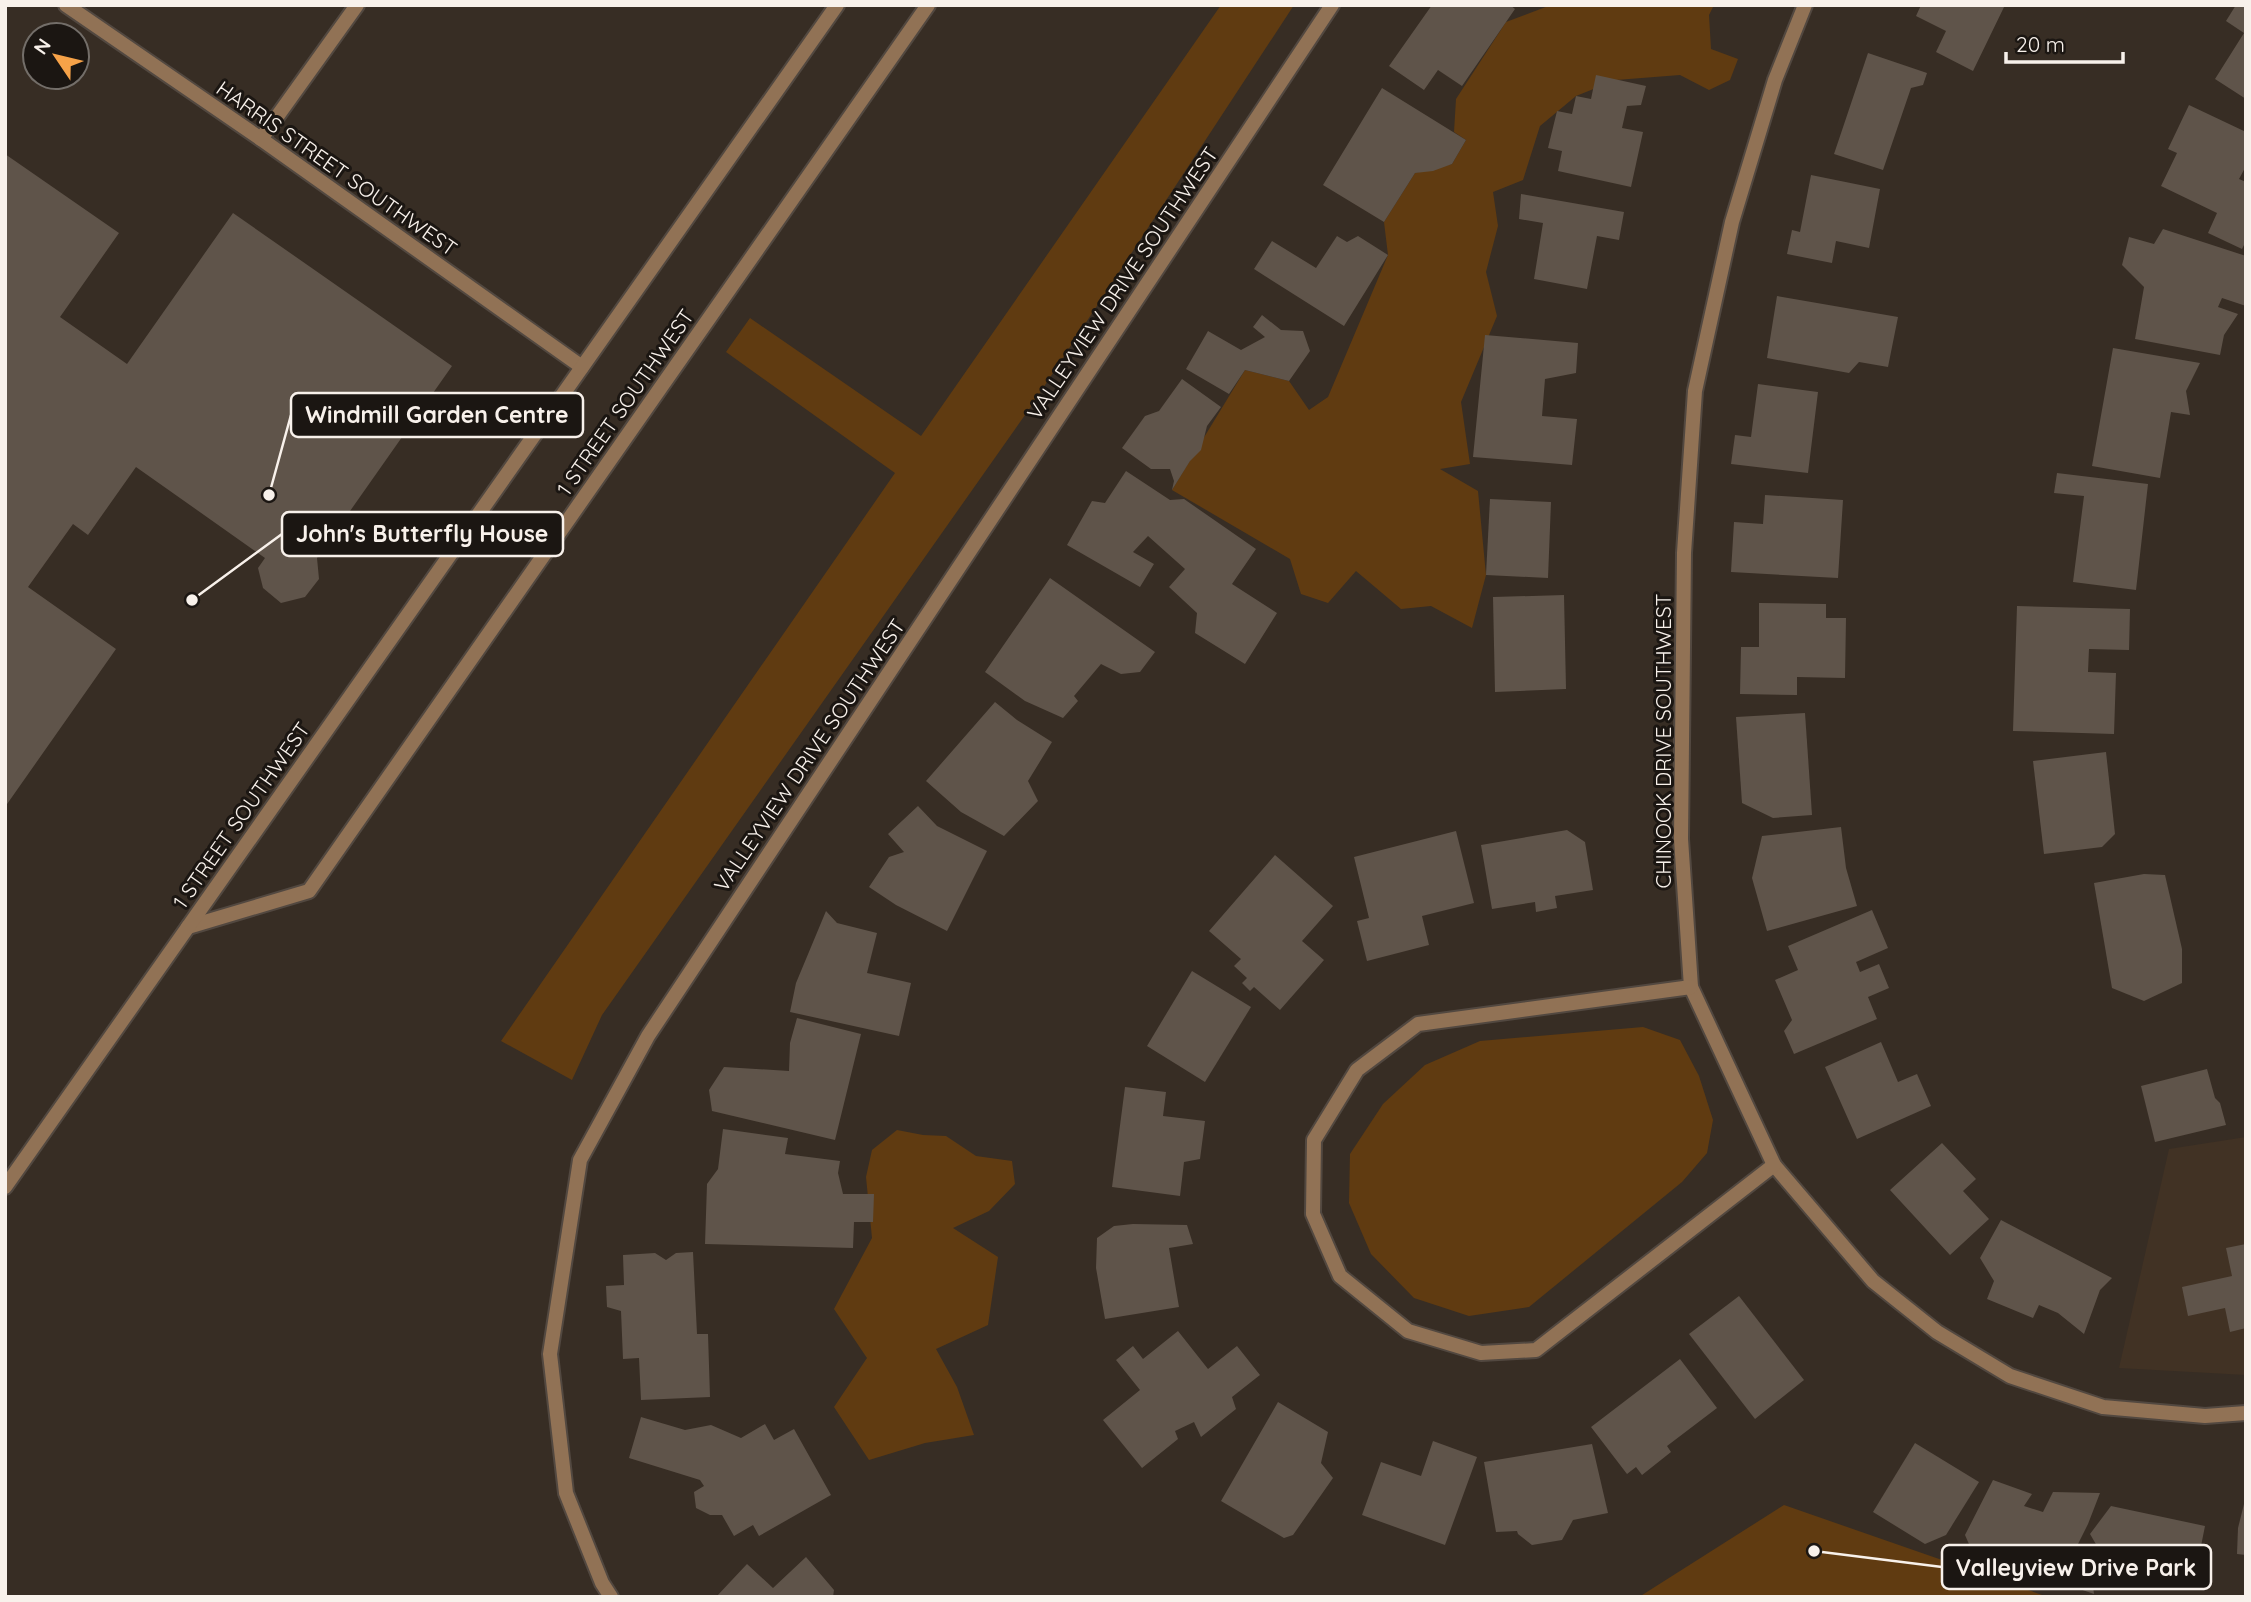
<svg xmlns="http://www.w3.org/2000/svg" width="2251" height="1602" font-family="Quicksand,sans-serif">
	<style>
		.built { fill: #413224 }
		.green { fill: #603b11 }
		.building { fill: #5f544a }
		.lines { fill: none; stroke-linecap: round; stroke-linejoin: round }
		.service-casing { stroke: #524840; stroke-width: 18 }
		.minor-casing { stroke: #524840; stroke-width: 18 }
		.tertiary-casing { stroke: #524840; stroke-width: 18 }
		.service { stroke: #917255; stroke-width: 14 }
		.minor { stroke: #917255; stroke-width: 14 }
		.tertiary { stroke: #917255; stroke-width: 14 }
		.labels { text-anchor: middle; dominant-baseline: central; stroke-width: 6; stroke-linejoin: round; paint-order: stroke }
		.street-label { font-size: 21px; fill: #f8f1eb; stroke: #1b1612 }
		.leader { fill: none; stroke: #f8f1eb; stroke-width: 2.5 }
		.callout-dot { fill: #f8f1eb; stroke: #1b1612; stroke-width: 2.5 }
		.callout { fill: #1b1612; stroke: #f8f1eb; stroke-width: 2.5 }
		.callout-label { font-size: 23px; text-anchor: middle; font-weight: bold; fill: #f8f1eb }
	</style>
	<rect width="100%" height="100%" fill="#372d24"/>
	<path class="built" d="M2246,1137V1375L2119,1368L2169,1149Z"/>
	<g class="green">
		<path d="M1221,5H1294L1030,408L602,1015L572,1080L501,1041L895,473L726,352L750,318L921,436Z"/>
		<path d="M1551,5H1714L1709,15L1711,49L1738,59L1730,80L1709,90L1680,75L1616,80L1576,96L1540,126L1523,180L1493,192L1498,226L1486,272L1497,316L1461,402L1470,464L1440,469L1478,491L1486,575L1472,628L1431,606L1401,609L1356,571L1328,603L1301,594L1290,559L1172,490L1245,370L1289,381L1309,410L1328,397L1388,255L1384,222L1415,173L1452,164L1466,140L1454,132L1456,99L1506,22Z"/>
		<path d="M1643,1027L1680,1040L1699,1076L1713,1120L1707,1153L1682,1182L1529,1307L1469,1316L1414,1298L1371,1254L1349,1203L1350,1154L1383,1104L1425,1065L1480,1041Z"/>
		<path d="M897,1130L923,1135L946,1136L976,1156L1012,1161L1015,1184L989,1211L953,1228L998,1257L988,1325L936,1349L957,1387L974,1435L925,1443L869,1460L834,1407L867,1358L834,1309L872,1238L866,1177L872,1150Z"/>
		<path d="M1784,1505L2048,1597H1639Z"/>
	</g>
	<g class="building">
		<path d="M1432,5H1510L1515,9L1462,86L1438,70L1424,90L1389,66Z"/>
		<path d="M1921,5H2005L1973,71L1936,52L1946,31L1916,16Z"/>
		<path d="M2236,5H2246V99L2215,79L2244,33L2226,21Z"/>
		<path d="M1868,53L1927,73L1923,85L1911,88L1883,170L1834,154Z"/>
		<path d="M1596,75L1646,86L1641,105L1627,106L1622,128L1643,132L1631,187L1558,171L1562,151L1548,148L1557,111L1572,114L1576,96L1591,99Z"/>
		<path d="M1382,88L1466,140L1452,164L1433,171L1415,173L1384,222L1323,185Z"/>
		<path d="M2189,105L2246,132V166L2239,179L2246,182V241L2242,249L2208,233L2217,213L2161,186L2177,153L2168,149Z"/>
		<path d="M5,154L119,233L60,317L127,364L233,213L452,366L317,558L319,579L305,597L281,603L263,588L258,568L265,558L136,467L88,535L73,524L28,587L116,649L5,807Z"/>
		<path d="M1811,175L1880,189L1869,248L1836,241L1832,263L1787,254L1792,230L1800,232Z"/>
		<path d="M1521,194L1624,212L1619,240L1597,236L1587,289L1534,279L1543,223L1519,219Z"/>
		<path d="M2163,229L2246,256V306L2222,298L2218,307L2238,314L2224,335L2220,355L2135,339L2144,287L2122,265L2129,237L2154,244Z"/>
		<path d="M1337,236L1347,242L1358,236L1388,255L1344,326L1254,269L1272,241L1316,268Z"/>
		<path d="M1777,296L1898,317L1888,367L1859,362L1849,373L1767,358Z"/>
		<path d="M1262,315L1281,330L1303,331L1310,351L1289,381L1245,370L1229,394L1186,369L1208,331L1241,350L1265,337L1253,327Z"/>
		<path d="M1485,335L1578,343L1576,373L1545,379L1542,416L1577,419L1572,465L1473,457Z"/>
		<path d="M2113,348L2200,363L2186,391L2190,415L2171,412L2160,478L2092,466Z"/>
		<path d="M1182,379L1221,407L1207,426L1201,450L1190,461L1172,490L1174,481L1170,469H1151L1122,448L1145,416L1159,411Z"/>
		<path d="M1758,384L1818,392L1808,473L1731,464L1735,435L1751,437Z"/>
		<path d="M1126,471L1170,500L1184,499L1256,549L1232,584L1277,613L1245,664L1195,633L1197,613L1169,587L1185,569L1148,536L1133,552L1154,564L1140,587L1067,545L1092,501L1105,503Z"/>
		<path d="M2057,473L2148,484L2136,590L2073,582L2084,496L2054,493Z"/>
		<path d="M1765,495L1843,500L1838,578L1731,572L1734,522L1763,524Z"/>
		<path d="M1490,499L1551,502L1548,578L1486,575Z"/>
		<path d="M1050,578L1155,652L1140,672L1121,674L1101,664L1074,696L1078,701L1063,718L1025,701L985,672Z"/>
		<path d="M1564,595L1566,689L1495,692L1493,597Z"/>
		<path d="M1759,603L1826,604V618H1846L1845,678L1797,677V695L1740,694L1741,647H1759Z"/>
		<path d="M2017,606L2130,609L2129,650L2089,649L2088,672L2116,673L2114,734L2013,731Z"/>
		<path d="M995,702L1017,720L1052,742L1028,781L1038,801L1004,836L961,812L926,781Z"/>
		<path d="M1805,713L1812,815L1773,818L1742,803L1736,717Z"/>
		<path d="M2106,752L2115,834L2102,847L2044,854L2033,761Z"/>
		<path d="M918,806L937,826L987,851L947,931L896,905L869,887L889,857L904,852L888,834Z"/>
		<path d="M1841,827L1846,868L1857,906L1767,931L1752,878L1762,836Z"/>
		<path d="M1567,830L1585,842L1593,890L1555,896L1557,908L1536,912L1535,902L1492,909L1481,845Z"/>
		<path d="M1456,831L1474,903L1422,916L1429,945L1367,961L1357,921L1369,918L1354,857Z"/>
		<path d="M1275,855L1333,906L1302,941L1324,960L1280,1010L1254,987L1250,991L1242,983L1247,978L1234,966L1241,959L1209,931Z"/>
		<path d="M2144,874L2165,875L2182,949V983L2144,1001L2112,988L2094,883Z"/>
		<path d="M1872,910L1888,948L1856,962L1860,972L1879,964L1889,988L1868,997L1877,1019L1794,1054L1784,1031L1792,1020L1775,980L1798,970L1788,946Z"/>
		<path d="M826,911L837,923L877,933L867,973L911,983L899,1036L790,1012L796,983Z"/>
		<path d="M1192,971L1251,1007L1205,1082L1147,1046Z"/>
		<path d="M797,1018L861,1034L835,1140L712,1111L709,1090L724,1067L789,1071L790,1043Z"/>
		<path d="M1881,1042L1898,1082L1917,1074L1931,1106L1857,1139L1825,1067Z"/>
		<path d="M2207,1069L2215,1098L2220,1103L2226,1125L2155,1142L2141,1086Z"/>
		<path d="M1125,1087L1166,1092L1163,1116L1205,1121L1200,1159L1184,1162L1180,1196L1112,1187Z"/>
		<path d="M723,1129L788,1138L785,1154L840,1161L838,1173L843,1194H874L873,1222H854L853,1248L705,1244L707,1184L718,1169Z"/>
		<path d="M1942,1143L1976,1179L1963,1191L1989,1219L1950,1255L1890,1190Z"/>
		<path d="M2001,1220L2112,1278L2100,1290L2084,1334L2058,1313L2039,1305L2033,1318L1987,1299L1994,1281L1980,1258Z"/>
		<path d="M1133,1224L1187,1225L1193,1244L1169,1248L1179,1307L1105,1319L1096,1268L1097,1238L1114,1226Z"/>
		<path d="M2246,1244V1328L2230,1332L2225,1308L2188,1316L2182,1287L2232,1276L2226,1248Z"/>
		<path d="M693,1252L697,1334H708L710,1397L641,1400L639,1358L623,1359L621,1311L607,1307L606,1286L624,1285L623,1255L655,1253L666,1260L676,1253Z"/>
		<path d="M1739,1296L1804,1380L1755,1419L1689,1334Z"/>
		<path d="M1178,1331L1208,1369L1237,1346L1260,1375L1232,1397L1236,1409L1201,1437L1194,1422L1175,1431L1178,1439L1142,1468L1103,1420L1140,1390L1116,1360L1133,1346L1143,1359Z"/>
		<path d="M1680,1359L1717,1408L1667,1446L1671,1452L1642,1475L1636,1467L1627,1474L1591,1427Z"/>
		<path d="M1278,1402L1328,1432L1321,1463L1333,1478L1293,1535L1284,1538L1221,1501Z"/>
		<path d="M641,1417L685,1430L711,1425L741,1438L765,1424L774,1440L794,1429L831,1495L759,1536L753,1525L734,1536L722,1515H710L696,1508L694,1492L704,1486L700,1480L629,1458Z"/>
		<path d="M1433,1441L1477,1457L1445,1545L1362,1515L1381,1462L1421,1476Z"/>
		<path d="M1915,1443L1979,1482L1946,1535L1925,1544L1873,1512Z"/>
		<path d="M1592,1444L1608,1513L1573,1520L1562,1540L1532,1545L1518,1534L1517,1531L1496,1532L1484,1462Z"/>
		<path d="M1993,1480L2032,1494L2024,1506L2043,1512L2053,1492L2100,1493L2088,1524L2077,1546L2073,1569L2091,1570L2094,1594L1972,1551L1965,1535Z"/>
		<path d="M2245,1500H2246V1555L2237,1554L2238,1528Z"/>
		<path d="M2111,1506L2205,1526L2200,1551L2210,1575L2108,1565L2090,1534Z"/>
		<path d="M806,1557L834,1590L833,1597H716L747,1564L773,1588Z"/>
	</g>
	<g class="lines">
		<g class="service-casing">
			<path id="service" d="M261,139L357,5"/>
		</g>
		<g class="minor-casing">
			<g id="minor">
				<path d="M66,5L261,139L582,367"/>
				<path d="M1805,5L1775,80L1732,222L1695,391L1684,553L1681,839L1691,987L1774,1165L1873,1281L1937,1332L2010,1376L2103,1407L2205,1416L2246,1413"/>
				<path d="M188,927L309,891L928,5"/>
				<path d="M1691,987L1418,1024L1357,1070L1314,1140L1313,1214L1340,1276L1408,1331L1481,1353L1536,1350L1774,1165"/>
				<path d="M611,1597L602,1583L566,1493L550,1354L580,1160L648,1036L1332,5"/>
			</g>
		</g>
		<g class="tertiary-casing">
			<path id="tertiary" d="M5,1187L837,5"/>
		</g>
		<use href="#service" class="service"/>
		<use href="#minor" class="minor"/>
		<use href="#tertiary" class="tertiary"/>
	</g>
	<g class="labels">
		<g class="street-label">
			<text transform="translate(337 168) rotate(35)">HARRIS STREET SOUTHWEST</text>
			<text transform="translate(1122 283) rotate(-56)">VALLEYVIEW DRIVE SOUTHWEST</text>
			<text transform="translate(625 402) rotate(-55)">1 STREET SOUTHWEST</text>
			<text transform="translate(1663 741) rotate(-90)">CHINOOK DRIVE SOUTHWEST</text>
			<text transform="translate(809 755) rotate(-56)">VALLEYVIEW DRIVE SOUTHWEST</text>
			<text transform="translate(241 815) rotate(-55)">1 STREET SOUTHWEST</text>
		</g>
	</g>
	<path class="leader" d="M269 495L291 415M192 600L282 534M1814 1551L1942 1567"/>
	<g class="callout-dot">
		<circle cx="269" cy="495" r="7"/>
		<circle cx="192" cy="600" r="7"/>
		<circle cx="1814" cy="1551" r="7"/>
	</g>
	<g class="callout">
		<rect x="291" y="393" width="292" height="44" rx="7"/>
		<rect x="282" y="512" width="281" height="44" rx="7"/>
		<rect x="1942" y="1545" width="269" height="44" rx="7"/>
	</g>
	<g class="callout-label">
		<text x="437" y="423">Windmill Garden Centre</text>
		<text x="422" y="542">John's Butterfly House</text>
		<text x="2076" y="1576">Valleyview Drive Park</text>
	</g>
	<rect width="2251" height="1602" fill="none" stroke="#f8f1eb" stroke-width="14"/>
	<g transform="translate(56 56) rotate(305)"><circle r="33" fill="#1b1612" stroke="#736e69" stroke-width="2"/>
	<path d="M0-5L12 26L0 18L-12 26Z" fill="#f6a248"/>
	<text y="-10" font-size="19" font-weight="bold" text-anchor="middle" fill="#f8f1eb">N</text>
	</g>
	<path d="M2006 52v10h117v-10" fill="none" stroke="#f8f1eb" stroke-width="3.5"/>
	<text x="2016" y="52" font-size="21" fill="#f8f1eb" stroke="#1b1612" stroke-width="5" paint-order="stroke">20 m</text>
</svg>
